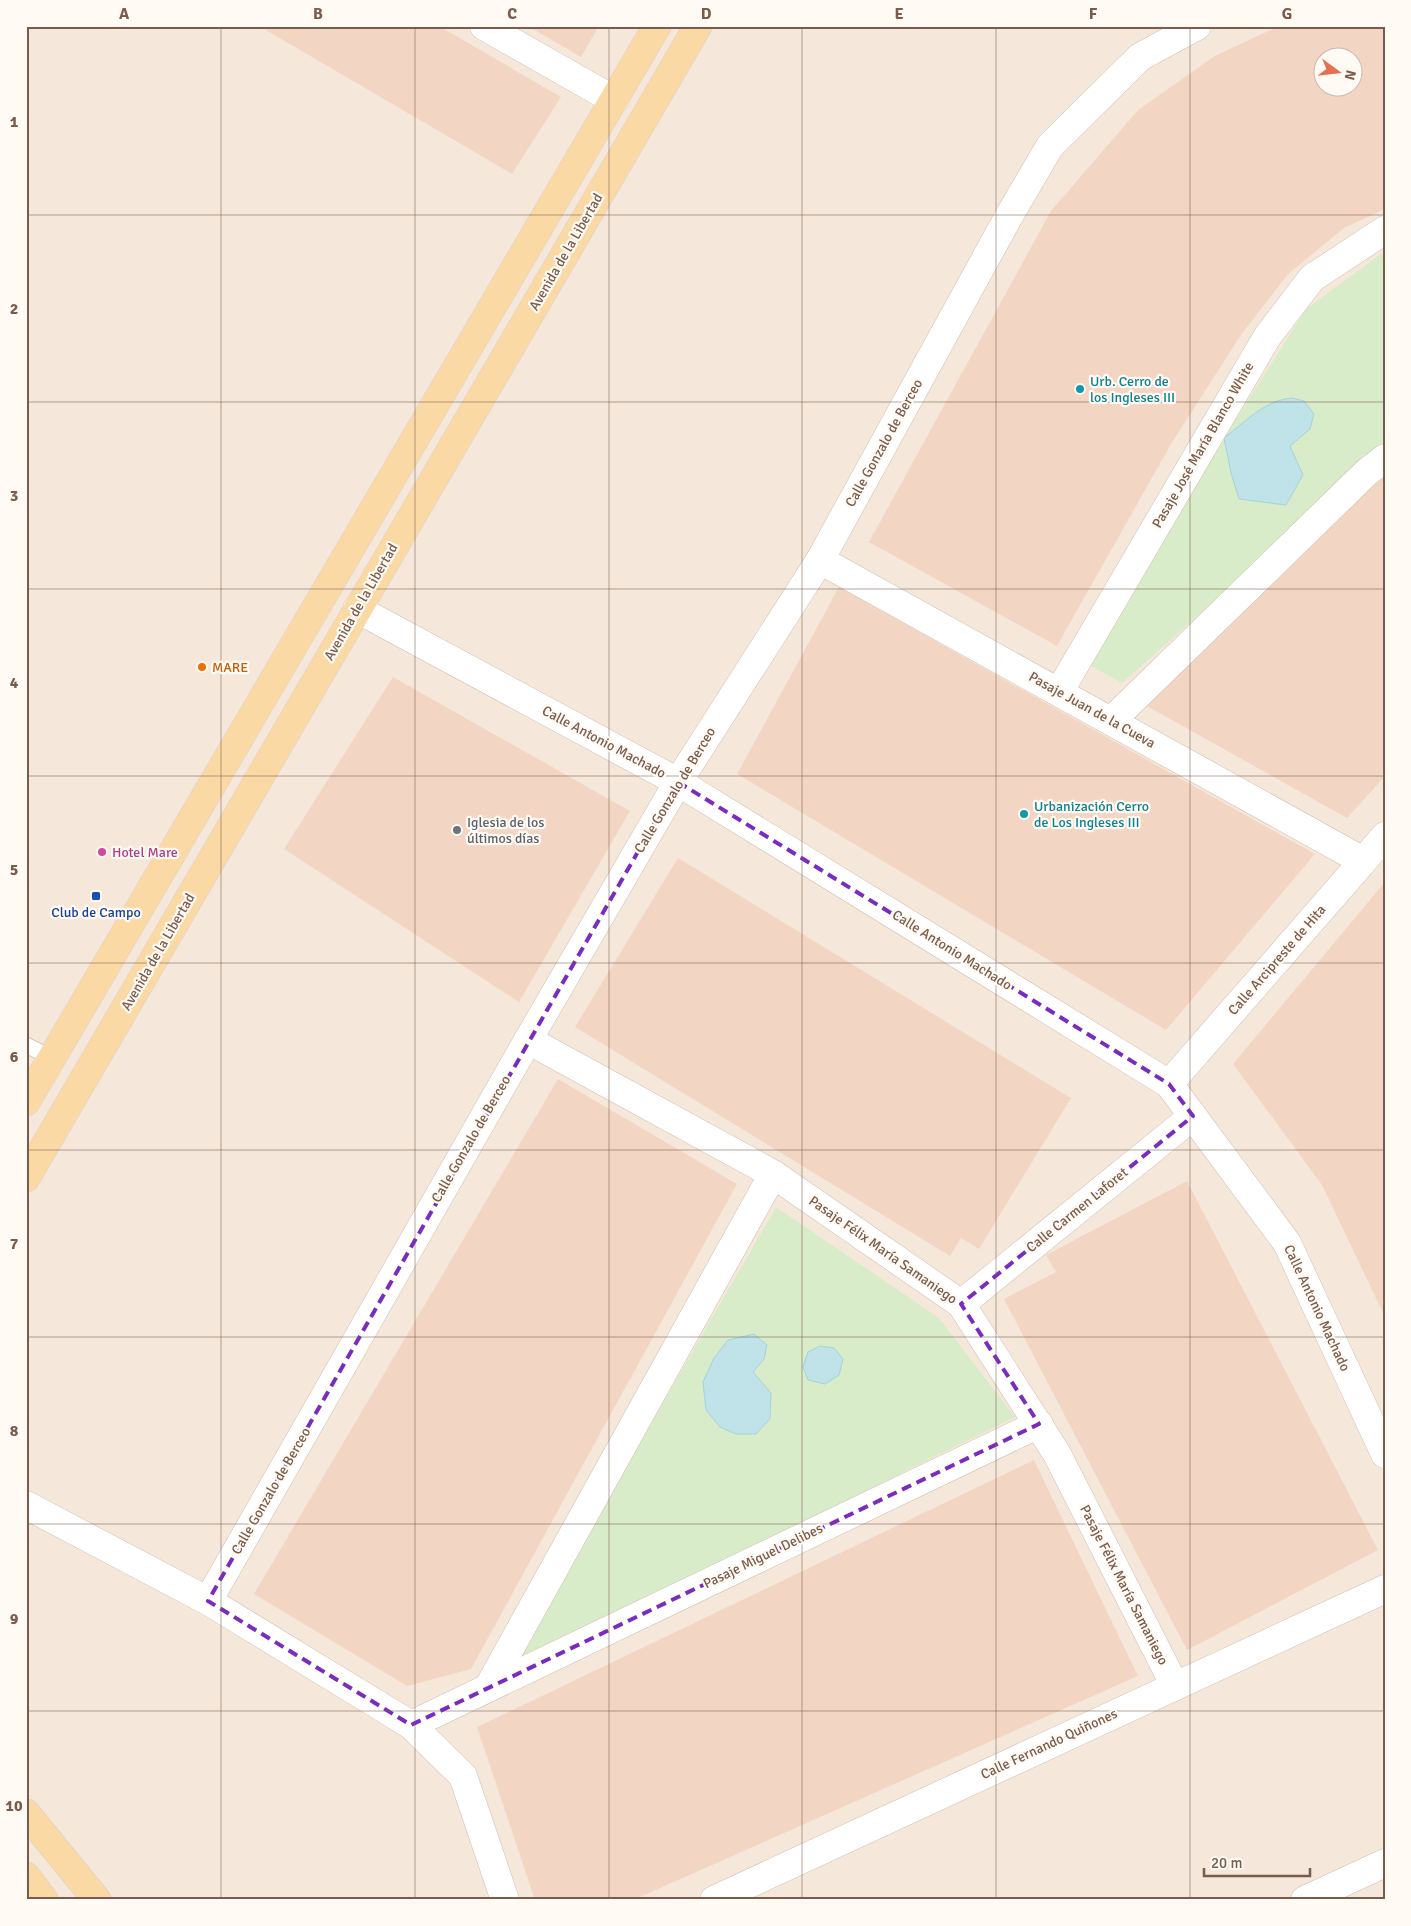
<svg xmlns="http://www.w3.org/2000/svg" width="1411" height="1926" font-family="Signika,sans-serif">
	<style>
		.residential { fill: #f5e8da; fill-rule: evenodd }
		.green { fill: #d8ecc9 }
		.water { fill: #bfe3e8; stroke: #a5d3da }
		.building { fill: #f3d5c3; fill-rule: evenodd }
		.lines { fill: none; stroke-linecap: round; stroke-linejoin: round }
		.lane-casing { stroke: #d1beb0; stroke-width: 17 }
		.street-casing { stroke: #d1beb0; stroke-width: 29 }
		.primary-casing { stroke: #dad1cd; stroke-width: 29 }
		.lane { stroke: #fff; stroke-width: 15 }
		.street { stroke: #fff; stroke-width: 28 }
		.primary { stroke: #fbd9a5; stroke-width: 28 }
		.marked { fill: none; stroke: #7b2cbf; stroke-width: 4; stroke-dasharray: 10 6; stroke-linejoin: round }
		.grid { fill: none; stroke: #7a5c4d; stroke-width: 1; stroke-opacity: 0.55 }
		.culture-dot { fill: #0f9aa8; stroke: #fffaf3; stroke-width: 2 }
		.food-dot { fill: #e8710a; stroke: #fffaf3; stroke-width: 2 }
		.worship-dot { fill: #6b7280; stroke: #fffaf3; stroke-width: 2 }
		.hotel-dot { fill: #d1479c; stroke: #fffaf3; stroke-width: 2 }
		.transit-dot { fill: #1a4fb4; stroke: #fffaf3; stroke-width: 2 }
		.labels { text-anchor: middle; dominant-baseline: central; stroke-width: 4.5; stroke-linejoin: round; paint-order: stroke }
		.street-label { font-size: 14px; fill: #7a5c4d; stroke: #fffaf3 }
		.culture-label { font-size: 14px; fill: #0d838f; stroke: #fffaf3; text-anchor: start }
		.food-label { font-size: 14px; fill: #c56008; stroke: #fffaf3; text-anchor: start }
		.worship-label { font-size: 14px; fill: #5b616d; stroke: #fffaf3; text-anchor: start }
		.hotel-label { font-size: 14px; fill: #b23c85; stroke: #fffaf3; text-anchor: start }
		.transit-label { font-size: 14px; fill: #164399; stroke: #fffaf3 }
		.neatline { fill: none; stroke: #7a5c4d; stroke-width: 2 }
		.grid-label { font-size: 16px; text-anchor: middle; font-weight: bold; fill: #7a5c4d }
	</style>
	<rect width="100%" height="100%" fill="#fdf6ec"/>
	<path class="residential" d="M26,26H1385V1900H26ZM1324,58H1354V88H1324Z"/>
	<g class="green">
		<path d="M1385,251V450L1122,683L1089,665L1224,438L1306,309Z"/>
		<path d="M776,1207L939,1318L1015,1417L511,1666Z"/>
	</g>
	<g class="water">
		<path d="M1292,398L1304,401L1314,414L1310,429L1290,446L1303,475L1286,505L1239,499L1231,473L1224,438C1245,422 1265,400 1292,398Z"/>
		<path d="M754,1334L767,1345L764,1359L753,1372L771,1393L770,1419L756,1434H736L720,1427L706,1410L703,1382L714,1358L728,1340Z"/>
		<path d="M820,1346L834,1348L843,1359L839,1375L825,1384L808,1380L803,1367L808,1352Z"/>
	</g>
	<g class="building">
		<path d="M259,26H439L561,97L512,174Z"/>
		<path d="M528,26H599L581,57Z"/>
		<path d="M1279,26H1385V209L1344,228L1288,274L1241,335L1171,444L1057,646L869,542L1051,211L1138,110L1215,56ZM1324,58H1354V88H1324Z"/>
		<path d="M1385,476V776L1347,818L1147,706L1312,536Z"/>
		<path d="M839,587L1315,854L1166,1030L737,774Z"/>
		<path d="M393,677L630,811L519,1002L284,849Z"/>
		<path d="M678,858L1071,1098L979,1249L961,1238L950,1256L575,1027Z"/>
		<path d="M1385,882V1317L1322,1185L1233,1064Z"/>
		<path d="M558,1079L737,1184L471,1669L407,1686L254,1594Z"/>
		<path d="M1187,1181L1378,1550L1187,1650L1004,1299L1056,1272L1046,1255Z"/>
		<path d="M1034,1460L1138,1676L633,1900H535L477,1727Z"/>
	</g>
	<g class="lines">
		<g class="lane-casing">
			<path id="lane" d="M26,1045L52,1058"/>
		</g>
		<g class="street-casing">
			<g id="street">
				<path d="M484,26L614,100"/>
				<path d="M820,560L1363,861"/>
				<path d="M357,609L678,782L1169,1084L1287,1243L1385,1454"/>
				<path d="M1059,692L1267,337L1312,278L1385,230"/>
				<path d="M1111,721L1367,472L1385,458"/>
				<path d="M528,1040L773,1174L961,1304L1057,1454L1175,1686"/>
				<path d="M1169,1084L1385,836"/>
				<path d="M961,1304L1193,1116"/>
				<path d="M26,1505L208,1601L411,1725L463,1776L505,1900"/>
				<path d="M208,1601L528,1040L678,782L820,560L1009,216L1050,146L1140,57L1197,26"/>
				<path d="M488,1688L773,1174"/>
				<path d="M411,1725L1039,1424"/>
				<path d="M714,1900L1385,1589"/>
				<path d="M1305,1900L1385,1863"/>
			</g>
		</g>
		<g class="primary-casing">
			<g id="primary">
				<path d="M26,1102L657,26"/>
				<path d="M26,1178L698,26"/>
				<path d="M26,1813L97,1900"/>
				<path d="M26,1876L44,1900"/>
			</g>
		</g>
		<use href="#lane" class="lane"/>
		<use href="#street" class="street"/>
		<use href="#primary" class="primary"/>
	</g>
	<path class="marked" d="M678,782L1169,1084L1193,1116L961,1304L1039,1424L411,1725L208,1601Z"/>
	<path class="grid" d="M221,26V1900M415,26V1900M609,26V1900M802,26V1900M996,26V1900M1190,26V1900M26,215H1385M26,402H1385M26,589H1385M26,776H1385M26,963H1385M26,1150H1385M26,1337H1385M26,1524H1385M26,1711H1385"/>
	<g class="culture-dot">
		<circle cx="1080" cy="389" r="5"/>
		<circle cx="1024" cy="814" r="5"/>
	</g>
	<circle class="food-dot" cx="202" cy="667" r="5"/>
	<circle class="worship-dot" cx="457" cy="830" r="5"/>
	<circle class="hotel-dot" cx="102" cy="852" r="5"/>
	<rect class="transit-dot" x="91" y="891" width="10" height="10" rx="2.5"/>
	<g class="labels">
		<g class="street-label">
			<text transform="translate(566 252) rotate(-60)">Avenida de la Libertad</text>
			<text transform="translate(884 443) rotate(-61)">Calle Gonzalo de Berceo</text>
			<text transform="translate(1203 445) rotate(-60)">Pasaje José María Blanco White</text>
			<text transform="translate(361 602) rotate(-60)">Avenida de la Libertad</text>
			<text transform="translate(1092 710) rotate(29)">Pasaje Juan de la Cueva</text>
			<text transform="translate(604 742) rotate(28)">Calle Antonio Machado</text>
			<text transform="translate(675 790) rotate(-59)">Calle Gonzalo de Berceo</text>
			<text transform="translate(952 950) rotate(32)">Calle Antonio Machado</text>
			<text transform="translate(158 952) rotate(-60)">Avenida de la Libertad</text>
			<text transform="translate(1277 960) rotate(-49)">Calle Arcipreste de Hita</text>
			<text transform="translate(471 1139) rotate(-60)">Calle Gonzalo de Berceo</text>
			<text transform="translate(1077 1210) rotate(-39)">Calle Carmen Laforet</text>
			<text transform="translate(883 1250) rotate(35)">Pasaje Félix María Samaniego</text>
			<text transform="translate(1317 1308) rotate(65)">Calle Antonio Machado</text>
			<text transform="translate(271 1491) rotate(-60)">Calle Gonzalo de Berceo</text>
			<text transform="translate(763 1556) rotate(-26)">Pasaje Miguel Delibes</text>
			<text transform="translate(1124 1585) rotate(63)">Pasaje Félix María Samaniego</text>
			<text transform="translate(1049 1744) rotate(-25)">Calle Fernando Quiñones</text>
		</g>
		<g class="culture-label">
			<text x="1090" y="381">Urb. Cerro de<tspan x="1090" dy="16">los Ingleses III</tspan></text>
			<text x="1034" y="806">Urbanización Cerro<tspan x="1034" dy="16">de Los Ingleses III</tspan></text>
		</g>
		<g class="food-label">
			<text x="212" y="667">MARE</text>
		</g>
		<g class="worship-label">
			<text x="467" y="822">Iglesia de los<tspan x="467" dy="16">últimos días</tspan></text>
		</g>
		<g class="hotel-label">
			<text x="112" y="852">Hotel Mare</text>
		</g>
		<g class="transit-label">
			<text x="96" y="912">Club de Campo</text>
		</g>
	</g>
	<rect width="1411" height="1926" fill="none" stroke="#fffaf3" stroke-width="55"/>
	<g transform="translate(1338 72) rotate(105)"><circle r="24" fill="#fffaf3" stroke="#cabbb1"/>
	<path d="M0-4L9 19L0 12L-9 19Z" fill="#e76f51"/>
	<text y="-8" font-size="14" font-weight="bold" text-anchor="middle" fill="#7a5c4d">N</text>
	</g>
	<path d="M1204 1868v8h106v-8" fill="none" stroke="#7a5c4d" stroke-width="2.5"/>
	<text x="1211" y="1868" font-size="15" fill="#7a5c4d" stroke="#fffaf3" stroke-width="4" paint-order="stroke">20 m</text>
	<rect x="28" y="28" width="1356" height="1870" class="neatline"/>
	<g class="grid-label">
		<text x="124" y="19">A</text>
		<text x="318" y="19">B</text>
		<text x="512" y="19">C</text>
		<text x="706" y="19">D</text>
		<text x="899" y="19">E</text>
		<text x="1093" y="19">F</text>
		<text x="1287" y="19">G</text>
		<text x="14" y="127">1</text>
		<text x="14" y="314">2</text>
		<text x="14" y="501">3</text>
		<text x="14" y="688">4</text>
		<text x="14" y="875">5</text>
		<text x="14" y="1062">6</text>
		<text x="14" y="1249">7</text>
		<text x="14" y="1436">8</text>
		<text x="14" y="1624">9</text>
		<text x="14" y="1811">10</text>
	</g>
</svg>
